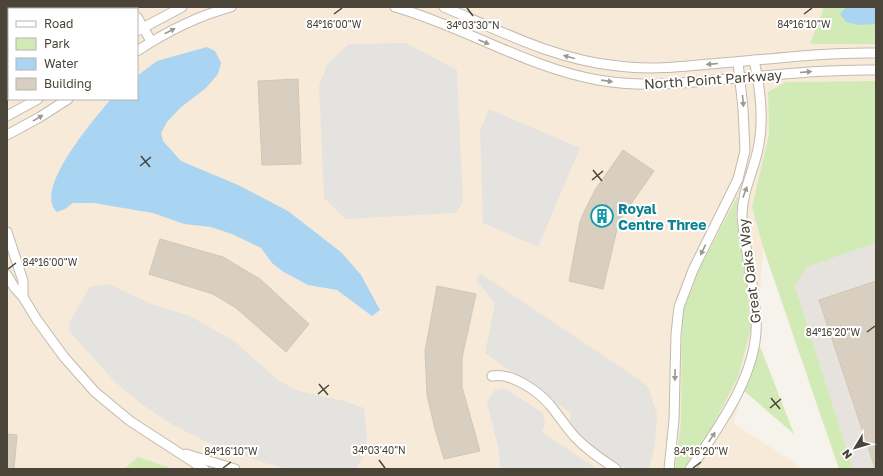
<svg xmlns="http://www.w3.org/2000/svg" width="883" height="476" font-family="'Golos Text',sans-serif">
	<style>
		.commercial { fill: #f7ead8; fill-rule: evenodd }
		.industrial { fill: #e6e2dd }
		.green { fill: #d2eab5 }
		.parking { fill: #e5e3e0 }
		.water { fill: #a9d4f2 }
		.building { fill: #d8cfc1; stroke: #d3c7b4 }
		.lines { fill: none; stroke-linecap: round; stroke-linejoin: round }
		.minor-casing { stroke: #c2bbae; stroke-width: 11 }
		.minor { stroke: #fff; stroke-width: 9 }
		.oneway { fill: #9c9892 }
		.ticks { fill: none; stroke: #4b4439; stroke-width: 1.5 }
		.labels { text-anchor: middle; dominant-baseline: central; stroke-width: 4; stroke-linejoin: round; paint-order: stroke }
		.street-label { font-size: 14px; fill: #4b4439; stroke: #fff }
		.culture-label { font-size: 14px; font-weight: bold; fill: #0d838f; stroke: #fff; text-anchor: start }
		.ticks-label { font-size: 10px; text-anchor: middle; fill: #4b4439; stroke: #fff; stroke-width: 4; stroke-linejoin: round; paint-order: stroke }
	</style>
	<rect width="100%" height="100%" fill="#f6f3ec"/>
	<path class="commercial" d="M7,7H824L810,44H876V81L786,82L768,92L769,134L752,207L763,247L756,348L733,423L804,469H171L139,457L124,469H7ZM9,9H137V99H9Z"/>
	<path class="industrial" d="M876,243V469H853L795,286L807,267Z"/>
	<g class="green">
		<path d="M824,7H876V44H810Z"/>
		<path d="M876,81V243L807,267L795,286L853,469H839L763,247L752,207L769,134L768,92L786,82Z"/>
		<path d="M738,195L736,217L745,269L751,328L738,377L710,431L683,469H675L681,421L682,315L698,272Z"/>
		<path d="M760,347L763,354L794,434L743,390L756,348Z"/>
		<path d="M138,457L171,468V469H124Z"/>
	</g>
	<g class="parking">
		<path d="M406,43L457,70L463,203L455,213L345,219L324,198L319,86L327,65L349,44Z"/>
		<path d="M489,109L580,148L538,247L483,223L480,131Z"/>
		<path d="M480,273L640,380L648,387L657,415L655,444L649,469H626L584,441L570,421L571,413L485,353L495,303L476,280Z"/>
		<path d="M108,284L152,304L190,316L234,341L279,381L299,391L344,401L364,408L367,437L366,452L356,469H286L268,464L207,442L173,425L140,403L115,382L69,331L70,321L90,287Z"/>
		<path d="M504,388L543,413L545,423L542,432L597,469H500L499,452L487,402L495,390Z"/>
	</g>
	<g class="water">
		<path d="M846,7H876V24L858,25L846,22L840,14Z"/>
		<path d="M207,47L215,51L221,63L218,74L206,88L180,108L167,122L161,133L163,141L181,161L238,185L288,211L342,253L361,275L380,310L372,316L337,290L308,285L282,271L272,263L261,248L232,234L211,227L184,224L153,213L94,203H73L65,209L57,212C32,190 96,117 111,99H137V76L157,61Z"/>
	</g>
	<g class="building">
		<path d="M298,79L301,164L262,165L258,81Z"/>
		<path d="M623,150L654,171L619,221L603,289L569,281L580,222L584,212L595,190Z"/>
		<path d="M160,239L223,257L260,279L309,324L286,352L236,308L213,294L149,274Z"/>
		<path d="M876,281V468H875L819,300Z"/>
		<path d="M437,286L476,294L462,358V387L480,451L444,459L435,429L427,395L425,351Z"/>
		<path d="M7,434L17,435L14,469H7Z"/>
	</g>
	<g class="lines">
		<g class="minor-casing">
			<g id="minor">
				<path d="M132,7L133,9"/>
				<path d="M395,7C465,27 526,67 598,80C637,87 676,84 716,80C769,76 822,69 876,70"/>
				<path d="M444,7C500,31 556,60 618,66C649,70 679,67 709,64C765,60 820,52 876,53"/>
				<path d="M137,17L151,41"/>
				<path d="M137,31L182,7"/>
				<path d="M137,51C166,32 197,16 231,7"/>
				<path d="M7,116L38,99"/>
				<path d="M7,135L40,117L68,99"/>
				<path d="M7,232L23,281V297"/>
				<path d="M7,275L14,287L23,297L37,320L64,357L95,392L130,421L204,469"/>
				<path d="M492,376C511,372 538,391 550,405C559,416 566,427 575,437C587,450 601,459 616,469"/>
				<path d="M186,454L235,469"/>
				<path d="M669,469L674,420L676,334L679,307L693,270L738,179L745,151L743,109L738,62"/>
				<path d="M690,469C719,427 760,371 756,318C754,284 745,250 742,216C742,190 755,169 759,144C764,117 760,87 754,60"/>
			</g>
		</g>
		<use href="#minor" class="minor"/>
	</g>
	<defs><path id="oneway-solid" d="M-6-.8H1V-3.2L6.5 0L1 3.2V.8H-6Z"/></defs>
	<g class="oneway">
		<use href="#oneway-solid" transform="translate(170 31) rotate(-27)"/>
		<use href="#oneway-solid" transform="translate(484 42) rotate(23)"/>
		<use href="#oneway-solid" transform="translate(569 57) rotate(-165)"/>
		<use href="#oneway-solid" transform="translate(712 64) rotate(175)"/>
		<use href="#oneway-solid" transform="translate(806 72) rotate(-5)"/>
		<use href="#oneway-solid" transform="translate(607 81) rotate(8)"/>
		<use href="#oneway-solid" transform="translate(743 101) rotate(85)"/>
		<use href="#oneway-solid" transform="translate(38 118) rotate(-31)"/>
		<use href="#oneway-solid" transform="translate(745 192) rotate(-70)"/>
		<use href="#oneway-solid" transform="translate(703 250) rotate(116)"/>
		<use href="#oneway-solid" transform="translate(675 375) rotate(91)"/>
		<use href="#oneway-solid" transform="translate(712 437) rotate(-57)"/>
	</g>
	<path class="ticks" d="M467,8L473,16M334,14L342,8M804,14L812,8M141,156L150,167M140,166L151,157M593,170L602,181M592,180L603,171M8,269L16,263M867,332L875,326M319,384L328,395M318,394L329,385M771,398L780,409M770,408L781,399M379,460L385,468M223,468L231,462M693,468L701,462"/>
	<defs>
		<g id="building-ring" transform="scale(1.15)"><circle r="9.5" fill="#fff" stroke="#0f9aa8" stroke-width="1.5"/><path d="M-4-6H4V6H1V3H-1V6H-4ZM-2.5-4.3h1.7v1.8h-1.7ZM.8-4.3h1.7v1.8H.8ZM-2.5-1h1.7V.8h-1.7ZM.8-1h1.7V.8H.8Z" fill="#0f9aa8"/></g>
	</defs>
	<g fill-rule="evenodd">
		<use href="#building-ring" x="602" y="216"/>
	</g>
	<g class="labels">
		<g class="street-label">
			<text transform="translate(713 79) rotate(-4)">North Point Parkway</text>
			<text transform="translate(749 271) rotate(-97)">Great Oaks Way</text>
		</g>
		<g class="culture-label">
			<text x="618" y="208">Royal<tspan x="618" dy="16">Centre Three</tspan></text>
		</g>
	</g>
	<g class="ticks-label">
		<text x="334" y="28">84°16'00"W</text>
		<text x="804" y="28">84°16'10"W</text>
		<text x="473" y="29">34°03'30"N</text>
		<text x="50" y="266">84°16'00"W</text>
		<text x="833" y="336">84°16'20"W</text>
		<text x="379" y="454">34°03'40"N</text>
		<text x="231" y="455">84°16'10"W</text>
		<text x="701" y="455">84°16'20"W</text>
	</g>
	<rect width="883" height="476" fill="none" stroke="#4b4439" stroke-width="16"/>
	<rect x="8" y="8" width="130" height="92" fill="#ffffff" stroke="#b7b4b0"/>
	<rect x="16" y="21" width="20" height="6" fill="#ffffff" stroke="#b7b4b0"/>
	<text x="44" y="28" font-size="12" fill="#4b4439">Road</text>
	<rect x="16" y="38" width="20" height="12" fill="#d2eab5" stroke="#b7b4b0"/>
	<text x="44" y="48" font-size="12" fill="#4b4439">Park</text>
	<rect x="16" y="58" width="20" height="12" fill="#a9d4f2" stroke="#b7b4b0"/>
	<text x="44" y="68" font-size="12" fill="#4b4439">Water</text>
	<rect x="16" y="78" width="20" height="12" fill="#d8cfc1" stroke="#b7b4b0"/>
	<text x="44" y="88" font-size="12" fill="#4b4439">Building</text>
	<g transform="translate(855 448) rotate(232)" stroke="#ffffff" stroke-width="3" paint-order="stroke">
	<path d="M0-3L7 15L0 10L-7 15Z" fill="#4b4439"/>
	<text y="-6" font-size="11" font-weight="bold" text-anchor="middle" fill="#4b4439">N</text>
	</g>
</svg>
